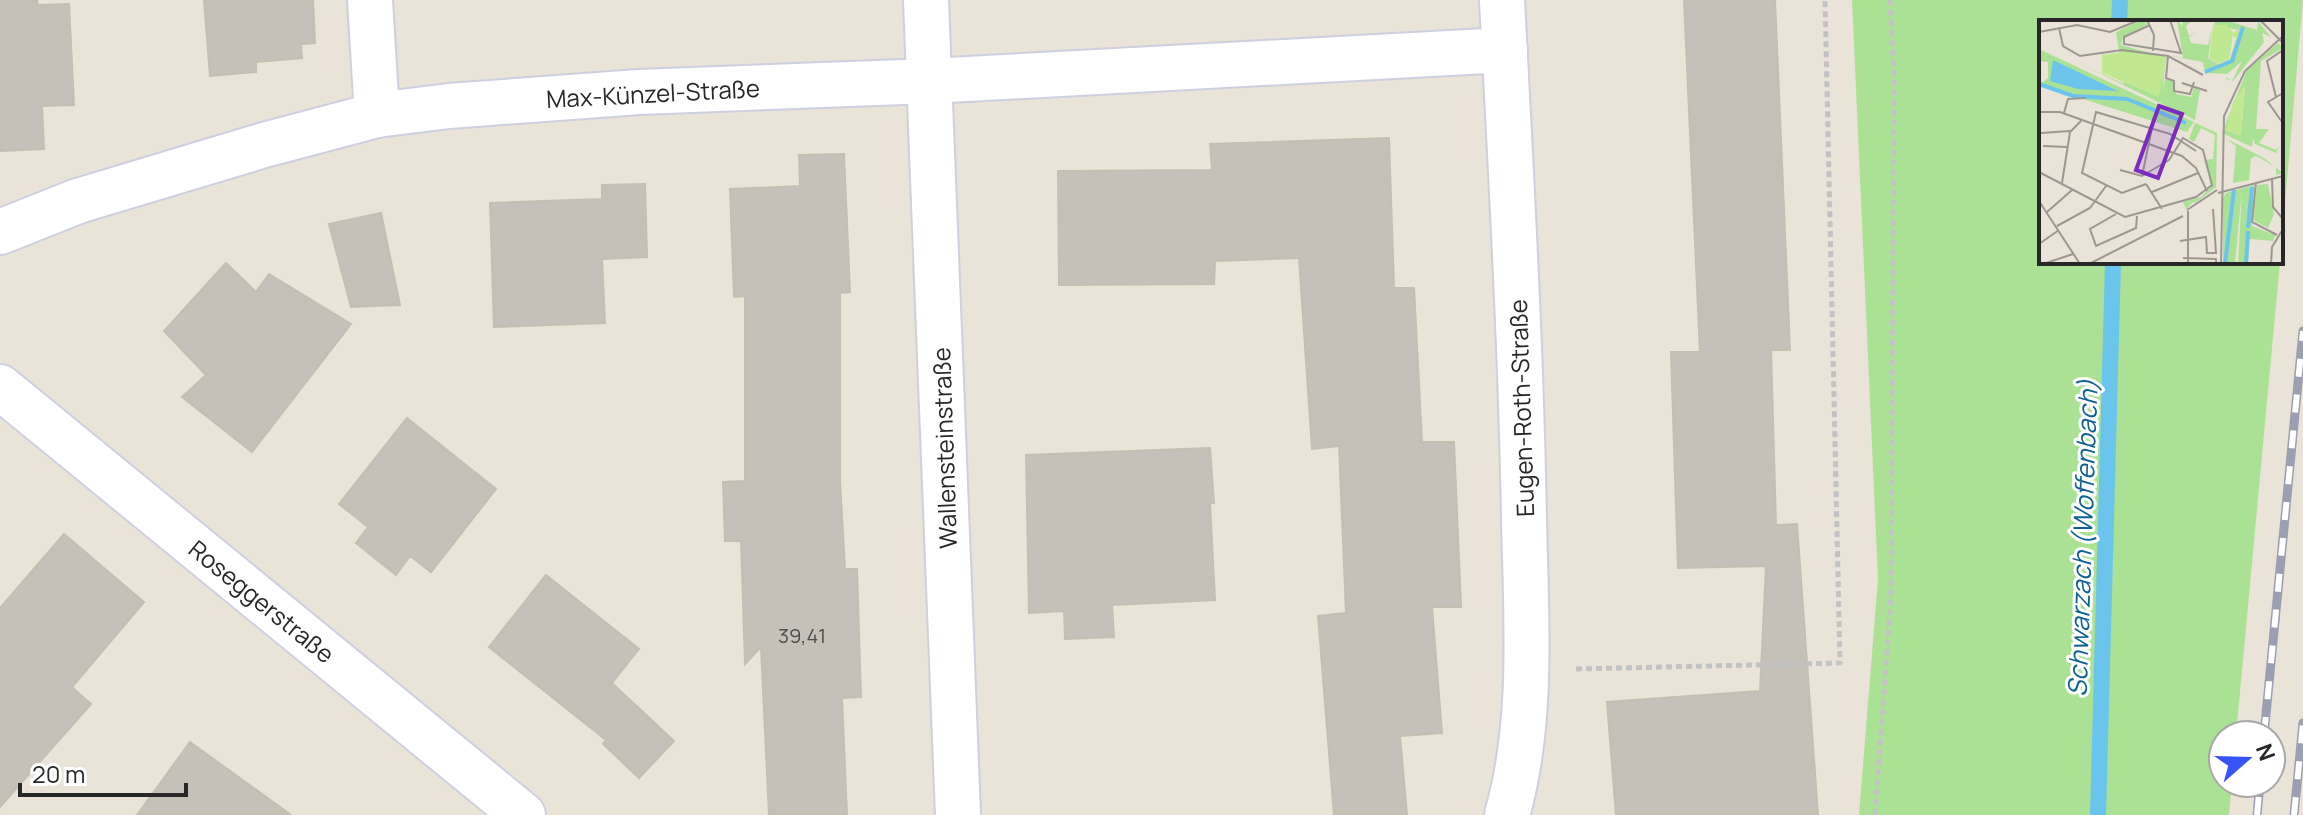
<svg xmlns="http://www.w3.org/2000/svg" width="2303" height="815" font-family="Manrope,sans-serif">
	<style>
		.green { fill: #abe194 }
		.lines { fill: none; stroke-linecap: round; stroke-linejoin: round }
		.stream { stroke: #6bc4ec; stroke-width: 16 }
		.building { fill: #c5c0b8; stroke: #c5bfb2; stroke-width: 2 }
		.minor-casing { stroke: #ced0e0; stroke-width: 48 }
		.path { stroke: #c3c3c3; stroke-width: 5; stroke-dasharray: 6 4; stroke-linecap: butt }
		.minor { stroke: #fff; stroke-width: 44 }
		.rail-casing { stroke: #9c9eb2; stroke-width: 9 }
		.rail { stroke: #fff; stroke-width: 6; stroke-dasharray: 18; stroke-linecap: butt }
		.labels { text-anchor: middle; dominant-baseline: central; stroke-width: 6; stroke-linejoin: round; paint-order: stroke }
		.number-label { font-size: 20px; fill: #4e4d4b }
		.street-label { font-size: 24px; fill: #272727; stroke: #fff }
		.water-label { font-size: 26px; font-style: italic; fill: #0e6094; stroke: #fff }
		.inset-river { fill: none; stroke: #6bc4ec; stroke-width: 4 }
		.inset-road { fill: none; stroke: #9c9891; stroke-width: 2 }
		.view { fill: #7b2cbf; fill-opacity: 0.15; stroke: #7b2cbf; stroke-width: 4 }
		.inset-edge { fill: none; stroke: #272727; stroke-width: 4 }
	</style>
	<rect width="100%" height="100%" fill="#eae3d8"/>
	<path class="green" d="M1852,0H2303L2281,247V22H2041V262H2280L2236,735H2223V783H2232L2229,815H1859L1878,579Z"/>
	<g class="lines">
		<g class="stream">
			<path d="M2119,22L2120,0"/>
			<path d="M2098,815L2113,262"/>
		</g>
	</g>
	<g class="building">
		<path d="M0,0H37L38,5L69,4L74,105L42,106L44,149L0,151Z"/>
		<path d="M204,0H313L315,43L301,44L302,58L256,62V72L210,76Z"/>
		<path d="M1684,0H1775L1790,350H1771L1776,525L1797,524L1818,815H1616L1607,702L1760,691L1766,566L1678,568L1671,352H1700Z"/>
		<path d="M1389,138L1394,288H1414L1422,442H1454L1461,607H1432L1442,733L1400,736L1407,815H1334L1318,616L1346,613L1339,446L1312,449L1299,258L1215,261L1214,284L1059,285L1058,171L1212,170L1210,144Z"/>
		<path d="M844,154L850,292L840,293V481L845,569H857L861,697L842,698L847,815H769L761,647L745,664L741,541H725L723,482L745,481V296L734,297L730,189L800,186L799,155Z"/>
		<path d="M645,184L647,257L602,259L605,323L494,327L490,203L602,199V185Z"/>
		<path d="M381,213L400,305L351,307L329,224Z"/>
		<path d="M226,263L256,292L269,274L351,324L252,452L182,397L206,375L164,331Z"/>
		<path d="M407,418L496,489L431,572L410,556L396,575L356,543L368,527L339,504Z"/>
		<path d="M1210,448L1214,503H1210L1215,600L1112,605L1114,637L1065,639L1064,611L1029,613L1026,455Z"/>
		<path d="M64,534L144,602L72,687L91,704L0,807V608Z"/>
		<path d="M546,575L639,649L612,683L674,741L639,778L603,744L606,740L489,647Z"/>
		<path d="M190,742L291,815H137Z"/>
	</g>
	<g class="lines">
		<g class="minor-casing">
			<g id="minor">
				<path d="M370,0L377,115"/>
				<path d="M926,0L958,815"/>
				<path d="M1502,0C1511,173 1521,347 1524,520C1526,616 1534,721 1507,815"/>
				<path d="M0,232L78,201L264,145L377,115L449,106L639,92L930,81L1505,50"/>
				<path d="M0,387L523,815"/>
			</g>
		</g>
		<g class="path">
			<path d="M1576,669L1840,663L1825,0"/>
			<path d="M1875,815L1891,596L1894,76L1890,0"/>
		</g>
		<use href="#minor" class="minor"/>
		<g class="rail-casing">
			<g id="rail">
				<path d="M2264,735L2303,331"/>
				<path d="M2257,815L2260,783"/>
				<path d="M2294,815L2303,723"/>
			</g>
		</g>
		<use href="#rail" class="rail"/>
	</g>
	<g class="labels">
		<g class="number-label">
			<text x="802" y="635">39,41</text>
		</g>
		<g class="street-label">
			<text transform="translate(653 93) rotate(-3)">Max-Künzel-Straße</text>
			<text transform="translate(1521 408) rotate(-92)">Eugen-Roth-Straße</text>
			<text transform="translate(944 448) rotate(-92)">Wallensteinstraße</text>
			<text transform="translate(262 601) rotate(39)">Roseggerstraße</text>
		</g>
		<g class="water-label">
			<text transform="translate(2082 538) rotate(-88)">Schwarzach (Woffenbach)</text>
		</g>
	</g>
	<g transform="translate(2039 20)">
		<rect width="244" height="244" fill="#eae3d8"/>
		<path d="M102,0L109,4L84,17L82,25L126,37L124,72L126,59L135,62L137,74L152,77L155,68L161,70L156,100L39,43L85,64L77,12ZM138,0L143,6L144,0H153L147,6L150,16L158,12L150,17L152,23L169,25L173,8L169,38L180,45L191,39L200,10L174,5L177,1L202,0L193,2L218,10L219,1L232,17L223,13L225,22L194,61L187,59V57L193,61L203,41L188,54L166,53L164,42L115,33L144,38ZM239,23L244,28L222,41L217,109H230L220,123L237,130L240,126L237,133L216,124L214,118L213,127L183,113L208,50ZM206,67L202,115H200L187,110ZM0,29L155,102L148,112L0,65L9,58V42L0,41ZM156,103L178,113L177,167L156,183L154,182L147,189L144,182L162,177L173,166L165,140L174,139L176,115L162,108L155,122L150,119ZM186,118L225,138L244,153L237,155V147L217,136L212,138L210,160L194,163L197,126ZM229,164L235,194L229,208L214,200L218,165ZM215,165L213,206L236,215L234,221L211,219L209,244H199L203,169L196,244H184V178L187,173Z" fill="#abe194" fill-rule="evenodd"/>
		<path d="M187,4L194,13L199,9V15L198,20L194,15L190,39L180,44L170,38L174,6ZM85,32L128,37L120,77L63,53V35ZM206,65L202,115H199L187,110L194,82Z" fill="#bfe890"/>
		<path d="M14,40L79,71L39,69L11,61Z" fill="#6bc4ec"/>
		<path class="inset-river" d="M166,52L193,41L204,7M0,64L34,76L88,79L147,103M209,208L213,167M186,244L195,170M207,244L209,211"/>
		<path class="inset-road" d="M108,0L115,15L114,31M221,0L244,23M111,5L85,17V24L142,33L131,0M20,8L24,26L41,36L83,30L129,36L164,55M0,12L38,5L71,12L100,0M129,36L127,58L135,61V71L151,74L155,62M143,63L168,71M237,77L228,41L244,30M0,92H21L143,136L157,148L168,171M25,93L29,79L47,78M0,102V144M243,102L229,82L244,73M2,113L31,111M4,126L29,127M0,152L86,197L157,177L173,165L164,130L144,118L130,140L103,156L81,150M103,156L113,108M233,158L234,187L244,199M217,162L213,202L238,215M23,163L31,112L42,101M107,164L83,173L43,153L57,92L131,114L157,131M107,164L123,189M113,172L159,153M179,173L244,156M0,181L41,244M148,190L178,170M149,191V244M8,192L33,170M77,194L51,209L57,226L97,208L98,196M18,206L51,188L67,166M141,221L167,217L168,233H177L174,189M0,224L20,210M144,238L177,239V244M4,244L34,234M50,244L144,196M182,244L185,96L206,51L244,16M232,244L233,227L244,209"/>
		<path class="view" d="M120,86L143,94L119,158L97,150Z"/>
		<rect width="244" height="244" class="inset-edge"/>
	</g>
	<g transform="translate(2247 759) rotate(70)"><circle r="38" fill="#ffffff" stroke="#a9a9a9" stroke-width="2"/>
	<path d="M0-6L14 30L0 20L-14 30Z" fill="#3853f7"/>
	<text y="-12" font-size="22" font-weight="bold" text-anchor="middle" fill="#272727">N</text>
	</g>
	<path d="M20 783v12h166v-12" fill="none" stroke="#272727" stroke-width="4"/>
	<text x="32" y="783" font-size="24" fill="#272727" stroke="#ffffff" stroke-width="6" paint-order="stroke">20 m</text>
</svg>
